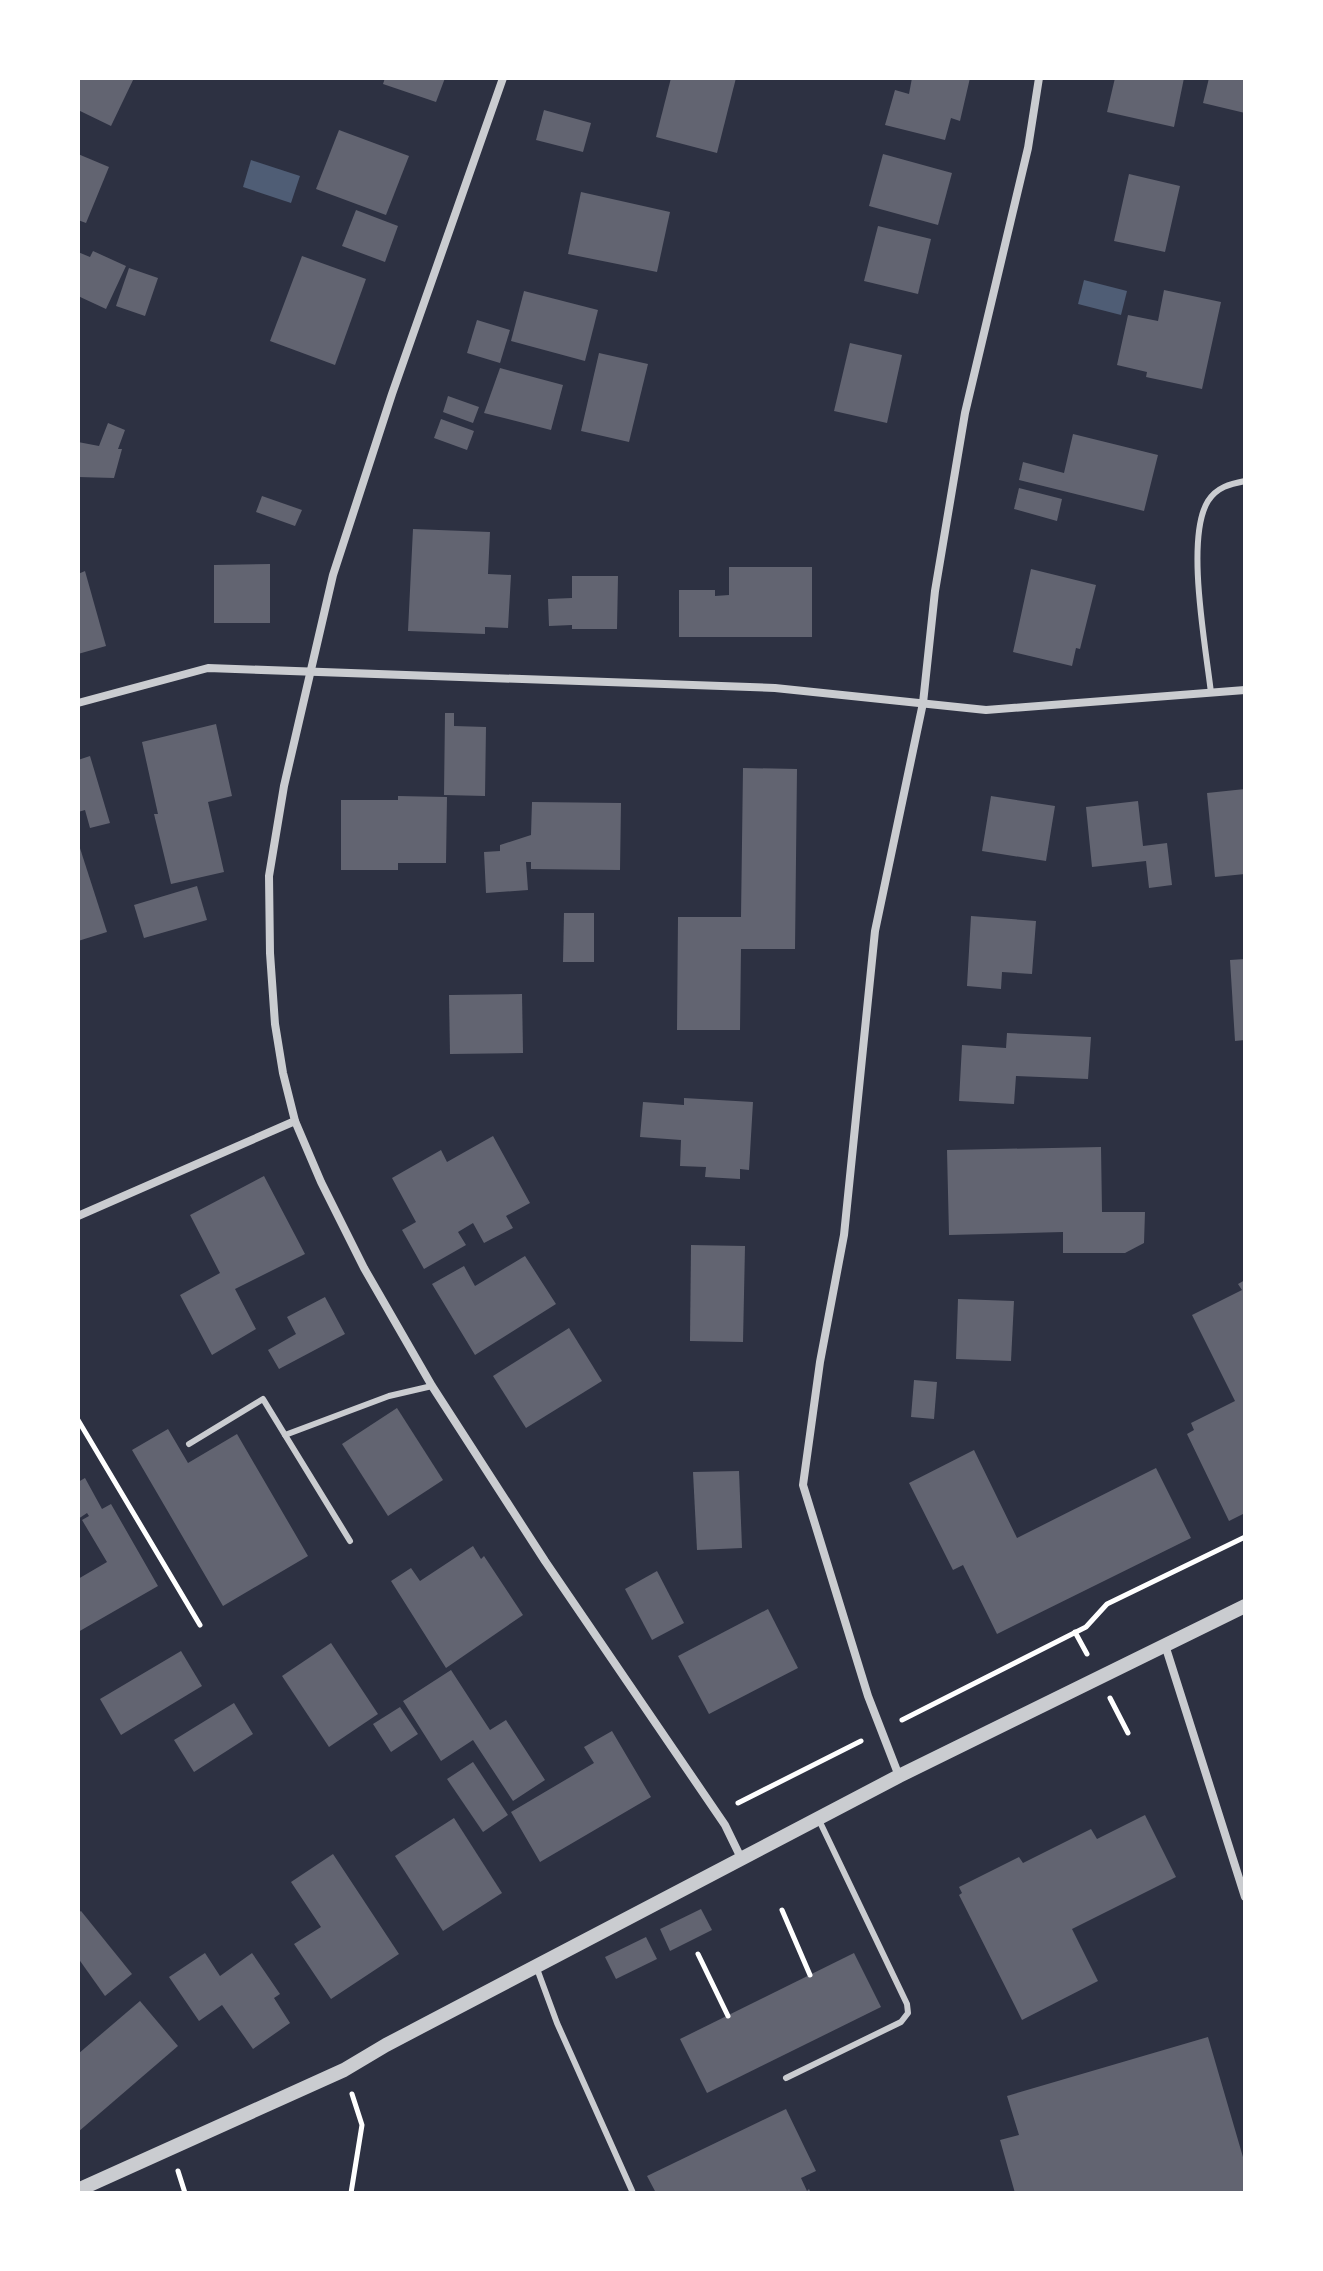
<svg xmlns="http://www.w3.org/2000/svg" width="1323" height="2271" font-family="'Golos Text',sans-serif">
	<style>
		.water { fill: #4f5d75 }
		.building { fill: #626471 }
		.lines { fill: none; stroke-linecap: round; stroke-linejoin: round }
		.path { stroke: #fff; stroke-width: 5 }
		.service { stroke: #caccd0; stroke-width: 6 }
		.minor { stroke: #caccd0; stroke-width: 8 }
		.tertiary { stroke: #caccd0; stroke-width: 14 }
	</style>
	<rect width="100%" height="100%" fill="#2d3142"/>
	<g class="water">
		<path d="M251,160L300,176L291,203L243,187Z"/>
		<path d="M1084,280L1127,291L1121,315L1078,304Z"/>
	</g>
	<g class="building">
		<path d="M78,78H134L111,126L78,110Z"/>
		<path d="M385,78H445L436,102L383,84Z"/>
		<path d="M671,78H736L717,153L656,137Z"/>
		<path d="M912,78H970L960,121L951,118L945,140L885,125L895,90L909,94Z"/>
		<path d="M1115,78H1184L1174,127L1107,112Z"/>
		<path d="M1209,78H1245V113L1203,103Z"/>
		<path d="M544,110L591,123L583,152L536,140Z"/>
		<path d="M339,130L409,156L386,215L316,189Z"/>
		<path d="M78,154L109,167L86,223L78,220Z"/>
		<path d="M883,154L952,173L938,225L869,206Z"/>
		<path d="M1129,174L1180,186L1165,252L1114,241Z"/>
		<path d="M581,192L670,212L657,272L568,254Z"/>
		<path d="M356,210L398,226L385,262L342,246Z"/>
		<path d="M878,226L931,239L918,294L864,281Z"/>
		<path d="M93,251L126,266L106,309L78,296V252L90,257Z"/>
		<path d="M302,256L366,279L335,365L270,341Z"/>
		<path d="M129,268L158,278L145,316L116,306Z"/>
		<path d="M1164,290L1221,302L1202,389L1146,377L1147,372L1117,365L1128,315L1158,321Z"/>
		<path d="M524,291L598,310L585,361L511,341Z"/>
		<path d="M477,320L510,330L500,363L467,353Z"/>
		<path d="M850,343L902,355L887,423L834,411Z"/>
		<path d="M599,353L648,364L629,442L581,431Z"/>
		<path d="M500,368L563,385L551,430L484,413Z"/>
		<path d="M448,396L479,407L473,423L443,412Z"/>
		<path d="M441,419L474,431L467,450L434,438Z"/>
		<path d="M108,423L125,430L118,449H122L114,478L78,477V442L99,446Z"/>
		<path d="M1073,434L1158,455L1144,511L1019,480L1023,462L1064,473Z"/>
		<path d="M1019,488L1062,499L1057,521L1014,509Z"/>
		<path d="M262,496L302,510L295,526L256,512Z"/>
		<path d="M413,529L490,532L488,574L511,575L508,628L485,627V634L408,631Z"/>
		<path d="M270,564V623H214V565Z"/>
		<path d="M729,567H812V637H679V590H715V596L729,595Z"/>
		<path d="M1031,569L1096,585L1080,649L1076,648L1072,666L1013,652Z"/>
		<path d="M85,571L106,646L78,654V574Z"/>
		<path d="M572,576H618L617,629H572V625L549,626L548,599L572,598Z"/>
		<path d="M445,713H454V726L486,727L485,796L444,795Z"/>
		<path d="M216,724L232,796L208,802L224,872L171,884L154,814H158L142,742Z"/>
		<path d="M90,756L110,823L90,828L85,810L78,812V760Z"/>
		<path d="M743,768L797,769L795,949H741L740,1030H677L678,917H741Z"/>
		<path d="M1245,789V874L1215,877L1207,793Z"/>
		<path d="M398,796L447,797L446,863H398V870H341V800H398Z"/>
		<path d="M991,796L1055,806L1046,861L982,851Z"/>
		<path d="M1138,801L1143,846L1167,843L1172,885L1149,888L1146,861L1092,867L1086,807Z"/>
		<path d="M532,802L621,803L620,870L531,869V862H526L528,890L486,893L484,852L500,851V845L531,835Z"/>
		<path d="M78,842L107,932L78,941Z"/>
		<path d="M197,886L207,920L144,938L134,905Z"/>
		<path d="M564,913H594V962H563Z"/>
		<path d="M971,916L1036,921L1032,974L1002,972L1001,989L967,986Z"/>
		<path d="M1245,959V1040L1235,1041L1230,960Z"/>
		<path d="M522,994L523,1053L450,1054L449,995Z"/>
		<path d="M1007,1033L1091,1037L1088,1079L1016,1076L1014,1104L959,1101L962,1045L1006,1048Z"/>
		<path d="M684,1098L753,1102L749,1170L740,1169V1179L705,1177L706,1167L680,1166L681,1140L640,1137L643,1102L684,1105Z"/>
		<path d="M493,1136L530,1203L506,1216L513,1228L484,1243L473,1223L458,1232L466,1245L424,1269L402,1230L416,1222L392,1178L441,1150L447,1162Z"/>
		<path d="M1101,1147L1102,1212H1145L1144,1243L1125,1253H1063V1232L949,1235L947,1150Z"/>
		<path d="M264,1176L305,1254L235,1289L256,1329L212,1355L180,1295L220,1273L190,1215Z"/>
		<path d="M691,1245L745,1246L743,1342L690,1341Z"/>
		<path d="M525,1256L556,1304L475,1355L432,1284L464,1266L475,1286Z"/>
		<path d="M1245,1280V1513L1229,1521L1187,1434L1194,1430L1191,1423L1235,1401L1192,1315L1242,1290L1238,1284Z"/>
		<path d="M325,1297L345,1334L279,1369L268,1350L296,1334L287,1317Z"/>
		<path d="M958,1299L1014,1301L1011,1361L956,1359Z"/>
		<path d="M569,1328L602,1381L526,1428L493,1376Z"/>
		<path d="M914,1380L937,1382L934,1419L911,1417Z"/>
		<path d="M397,1408L443,1480L388,1516L342,1444Z"/>
		<path d="M168,1429L188,1463L237,1434L308,1556L223,1606L132,1450Z"/>
		<path d="M974,1450L1017,1538L1156,1468L1191,1538L997,1634L963,1565L953,1570L909,1483Z"/>
		<path d="M739,1471L742,1548L697,1550L693,1472Z"/>
		<path d="M85,1478L102,1509L111,1504L158,1586L78,1632V1579L107,1562L82,1520L89,1516L87,1513L78,1519V1482Z"/>
		<path d="M473,1546L481,1559L484,1556L523,1615L446,1668L391,1581L411,1568L420,1581Z"/>
		<path d="M657,1571L684,1623L652,1640L625,1589Z"/>
		<path d="M768,1609L798,1668L709,1714L678,1656Z"/>
		<path d="M331,1643L378,1714L329,1747L282,1676Z"/>
		<path d="M181,1651L202,1686L121,1735L100,1699Z"/>
		<path d="M451,1670L490,1730L506,1720L545,1780L513,1801L473,1740L441,1761L403,1701Z"/>
		<path d="M234,1703L253,1734L194,1772L174,1740Z"/>
		<path d="M400,1707L418,1734L391,1752L373,1724Z"/>
		<path d="M612,1731L651,1797L540,1862L511,1812L594,1763L584,1747Z"/>
		<path d="M473,1762L508,1815L483,1832L447,1779Z"/>
		<path d="M1145,1815L1176,1877L1072,1929L1098,1981L1022,2020L959,1895L962,1893L959,1887L1019,1857L1023,1863L1091,1829L1097,1839Z"/>
		<path d="M454,1818L502,1893L443,1931L395,1856Z"/>
		<path d="M333,1854L399,1954L331,1999L294,1944L321,1927L291,1882Z"/>
		<path d="M701,1909L712,1930L670,1951L660,1929Z"/>
		<path d="M81,1911L132,1974L105,1996L78,1958V1913Z"/>
		<path d="M646,1937L657,1959L616,1979L605,1957Z"/>
		<path d="M205,1953L220,1976L252,1953L280,1994L274,1998L290,2023L253,2049L222,2005L199,2021L169,1977Z"/>
		<path d="M854,1953L881,2007L707,2093L680,2039Z"/>
		<path d="M140,2001L178,2046L78,2132V2054Z"/>
		<path d="M1208,2037L1245,2164V2193H1015L1000,2140L1019,2135L1007,2096Z"/>
		<path d="M786,2109L816,2171L801,2178L807,2191L809,2189L811,2193H656L647,2176Z"/>
	</g>
	<g class="lines">
		<g class="path">
			<path d="M78,1420L200,1625"/>
			<path d="M1075,1632L1087,1654"/>
			<path d="M1110,1698L1128,1733"/>
			<path d="M902,1720L1086,1627L1107,1604L1245,1537"/>
			<path d="M738,1803L861,1741"/>
			<path d="M782,1910L810,1975"/>
			<path d="M698,1954L728,2016"/>
			<path d="M178,2171L185,2193"/>
			<path d="M351,2193L362,2125L352,2094"/>
		</g>
		<g class="service">
			<path d="M1211,693C1206,648 1185,538 1208,501C1217,487 1230,484 1245,481"/>
			<path d="M189,1444L263,1399L285,1435"/>
			<path d="M350,1541L285,1435L389,1396L432,1386"/>
			<path d="M536,1966L557,2023L633,2193"/>
			<path d="M786,2078L901,2022L908,2013L907,2004L818,1818"/>
		</g>
		<g class="minor">
			<path d="M503,78L392,394L333,575L284,786L269,876L270,953L275,1024L283,1073L295,1121L321,1182L364,1268L432,1386L545,1561L725,1825L741,1858"/>
			<path d="M78,703L208,668L775,688L986,710L1245,690"/>
			<path d="M78,1216L295,1121"/>
			<path d="M1165,1645L1245,1897"/>
			<path d="M899,1776L868,1696L803,1485L820,1362L844,1235L875,931L923,703L935,591L965,413L1028,148L1039,78"/>
		</g>
		<path class="tertiary" d="M78,2190L344,2070L386,2045L899,1776L1245,1606"/>
	</g>
	<rect width="1323" height="2271" fill="none" stroke="#ffffff" stroke-width="160"/>
</svg>
